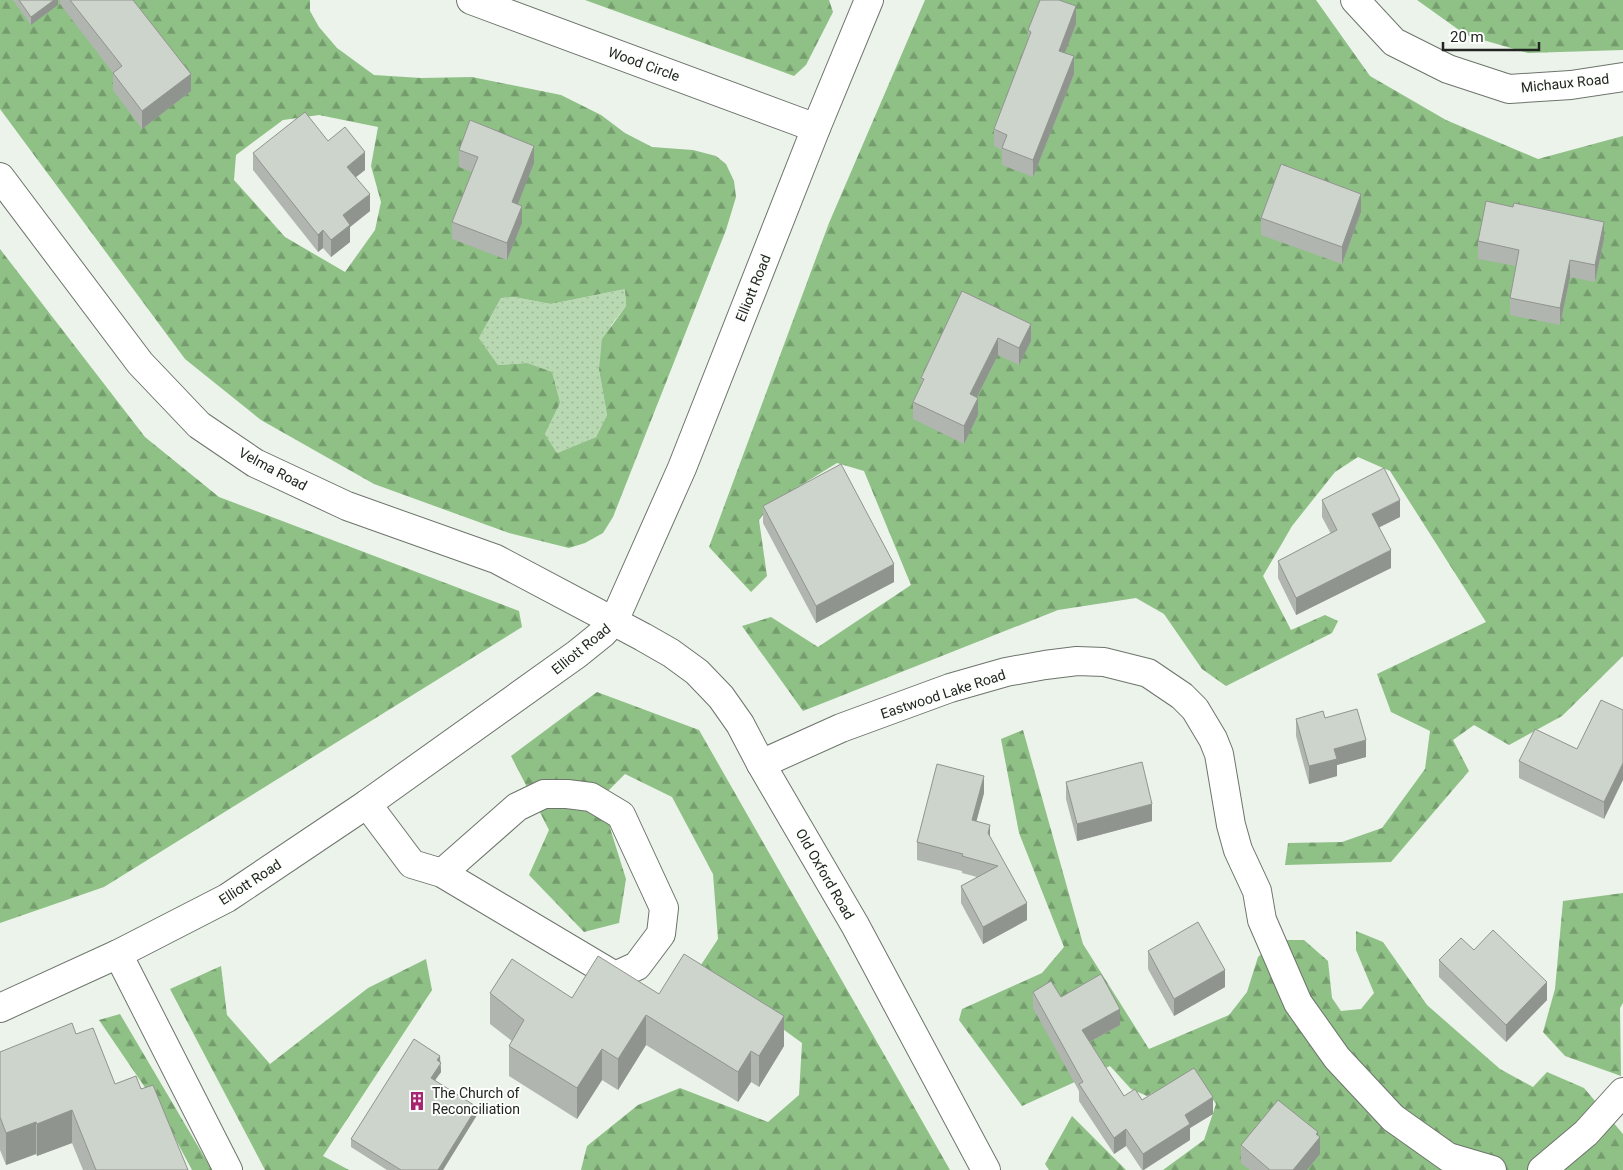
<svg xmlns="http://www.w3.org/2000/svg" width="1623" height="1170" font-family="Roboto,sans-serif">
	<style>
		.grass { fill: url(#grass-dots) }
		.forest { fill: url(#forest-firs); fill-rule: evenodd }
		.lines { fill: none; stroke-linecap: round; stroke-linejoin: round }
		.minor-casing { stroke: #6d746c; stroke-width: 30 }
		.minor { stroke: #fff; stroke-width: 28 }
		.wall { fill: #b0b6af }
		.shaded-wall { fill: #90948e }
		.building { fill: #cdd4cb; stroke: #90948e }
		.labels { text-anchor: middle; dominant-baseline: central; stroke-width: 4; stroke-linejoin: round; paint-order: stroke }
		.street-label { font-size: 14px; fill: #222521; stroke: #fcfffb }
		.poi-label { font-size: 14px; fill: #222521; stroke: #fcfffb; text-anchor: start }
	</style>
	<defs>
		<pattern id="grass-dots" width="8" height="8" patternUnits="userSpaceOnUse" patternTransform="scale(1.25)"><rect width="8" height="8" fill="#b8d8b2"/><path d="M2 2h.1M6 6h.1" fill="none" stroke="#9eb999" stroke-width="1.8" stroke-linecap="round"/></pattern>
		<pattern id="forest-firs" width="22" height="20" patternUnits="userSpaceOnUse" patternTransform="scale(1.25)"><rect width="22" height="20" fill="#8fc086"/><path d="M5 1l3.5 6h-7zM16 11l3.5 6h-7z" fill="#749c6d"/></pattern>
	</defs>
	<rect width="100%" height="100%" fill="#ebf3ea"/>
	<path class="grass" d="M625,289L626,306L611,325L599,370L607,415L596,437L557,453L545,434L560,403L527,363L498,365L479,338L501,298L514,297L551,304Z"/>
	<g class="forest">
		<path d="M0,0H310V11L319,27L337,48L374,75L421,78L472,77L561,95L601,115L625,133L652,147L693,150L716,156L726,164L734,181L736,197L726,230L613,517L603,533L585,543L569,548L509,533L374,484L261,420L185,359L0,109ZM319,115L378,127L371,166L381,202L375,230L345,272L285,237L234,180L236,155L283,120ZM625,289L626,306L602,339L599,370L607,415L596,437L557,453L545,434L560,403L552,372L527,363L498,365L479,338L501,298L514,297L551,304Z"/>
		<path d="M585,0H829L833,12L806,65L794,76Z"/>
		<path d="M925,0H1316L1370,76L1446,120L1538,159L1623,136V656L1562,716L1509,745L1474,725L1453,740L1469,771L1391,862L1285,865L1288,843L1342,842L1382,828L1425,769L1430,731L1391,712L1377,674L1486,622L1390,471L1358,457L1335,472L1292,526L1263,576L1291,630L1325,615L1338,621L1332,633L1226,686L1202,669L1164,614L1136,598L1058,610L803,711L742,626L771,617L818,647L911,585L864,471L837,463L772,503L759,520L767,576L751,592L709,547L829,223Z"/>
		<path d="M1417,0H1623V50L1528,53L1466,35Z"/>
		<path d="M0,249L145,437L219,497L519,611L522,627L104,887L0,923Z"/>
		<path d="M597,692L699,730L950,1170H581L587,1146L638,1105L680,1088L768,1122L799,1095L802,1043L699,968L718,939L713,874L672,797L625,774L608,791L610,828L626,879L619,923L584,932L529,875L549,830L511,756Z"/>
		<path d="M1023,730L1083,944L1149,1049L1229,1015L1247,992L1258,957L1276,940H1304L1328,961L1332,998L1341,1011L1361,1009L1374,993L1356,950V931L1383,942L1427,1005L1500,1069L1533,1087L1547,1072L1584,1088L1623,1134V1170H1163L1204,1140L1216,1104L1201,1082L1184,1076L1147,1096L1131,1089L1110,1066L1022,1106L959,1020L962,1009L1042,973L1064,947L1019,833L1001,739Z"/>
		<path d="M1623,893V1003L1620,1008L1621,1076L1565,1056L1543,1032L1555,989L1563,901Z"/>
		<path d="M426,959L432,990L323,1156L349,1170H265L170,989L221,966L227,1015L270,1064L368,988Z"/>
		<path d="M120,1014L212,1170H192L159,1108L99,1020Z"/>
		<path d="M1072,1116L1126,1170H1049L1045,1164Z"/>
	</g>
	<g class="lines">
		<g class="minor-casing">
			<g id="minor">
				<path d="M471,0L816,128"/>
				<path d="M1355,0L1394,42L1448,69L1509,89L1571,85L1623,77"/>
				<path d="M0,177L140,363L199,425L255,463L347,506L496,559L643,637L671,653L697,672L721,697L740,724L761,764L855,925L986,1170"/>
				<path d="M761,764L841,728L950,688L1006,672L1045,665L1077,661L1104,662L1148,673L1182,696L1195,709L1213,739L1219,754L1231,825L1238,850L1257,891L1262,920L1298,1003L1337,1058L1393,1118L1448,1157L1492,1170"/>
				<path d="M367,804L412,864L442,873L615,976L637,966L661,934L664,908L621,815L591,797L567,794H544L517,807L442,873"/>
				<path d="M118,954L228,1170"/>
				<path d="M0,1008L118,954L227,898L367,804L577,654L603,633L614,621L682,468L816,128L869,0"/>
				<path d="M1542,1170L1586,1133L1623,1092"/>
			</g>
		</g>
		<use href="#minor" class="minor"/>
	</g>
	<g class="wall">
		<path d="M13,0H58V5L31,25Z"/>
		<path d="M60,0H133L191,91L142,129L113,90V73L60,4Z"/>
		<path d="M1076,24L1064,53L1074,74L1033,177L1002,165V150L994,146V129L1028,40V30Z"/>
		<path d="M328,141L365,170L356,177L370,211L350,227V242L331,257L323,248L318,252L253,170V153Z"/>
		<path d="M459,150L534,163L517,204L522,223L507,260L452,239V222L472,172L459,167Z"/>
		<path d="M1361,212L1342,264L1261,235V218Z"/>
		<path d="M1604,239L1595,282L1570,277L1560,325L1510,315V298L1516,266L1478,259V241Z"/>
		<path d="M962,291L1031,341L1019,365L998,355L977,397L978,415L964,444L913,419V402L921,385V378Z"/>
		<path d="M1322,500L1400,517L1379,527L1391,568L1296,615L1278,578V561L1331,534L1322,517Z"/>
		<path d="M763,506L894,582L816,623L763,523Z"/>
		<path d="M1623,710L1604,819L1519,778V761L1577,749Z"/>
		<path d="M1325,718L1366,757L1337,765V776L1309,784L1296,736V719Z"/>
		<path d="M1066,782L1152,821L1077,841L1066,799Z"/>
		<path d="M984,793L976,821L990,837L1027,920L983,944L961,903V886L977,877L962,873V871L917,860V842Z"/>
		<path d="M1148,951L1225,987L1174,1016L1148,969Z"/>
		<path d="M1439,960L1547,1000L1506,1042L1439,977Z"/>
		<path d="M1033,992L1061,997L1120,1025L1090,1042L1124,1096L1142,1100L1213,1114L1190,1128V1140L1144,1170H1142L1126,1146L1114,1154L1079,1101V1091L1033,1008Z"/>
		<path d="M490,993L572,998L659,994L784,1046L759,1087L751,1082L738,1102L646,1045L618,1090L602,1080L577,1119L509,1076V1046L512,1041L490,1024Z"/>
		<path d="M76,1034L115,1084L141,1089L188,1170H83L72,1143L37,1156L36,1154L6,1165L0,1150V1052Z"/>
		<path d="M440,1062L441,1072L435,1080L477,1115L443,1170H387L351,1147V1139Z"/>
		<path d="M1318,1135L1320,1154L1307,1170H1250L1241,1163V1145Z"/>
	</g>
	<g class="shaded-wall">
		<path d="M54,0H58V5L31,25V17Z"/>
		<path d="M1076,6V24L1059,68V51Z"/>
		<path d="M1074,56V74L1033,177V160Z"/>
		<path d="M191,74V91L142,129V111Z"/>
		<path d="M534,146V163L512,219V202Z"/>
		<path d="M365,152V170L347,184V167Z"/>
		<path d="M370,194V211L350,227V242L331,257V240L343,215Z"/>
		<path d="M1361,194V212L1342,264V247Z"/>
		<path d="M522,206V223L507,260V243Z"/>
		<path d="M1604,222V239L1595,282V265Z"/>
		<path d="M323,230V248L318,252V235Z"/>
		<path d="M1570,260V277L1560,325V308Z"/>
		<path d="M1031,324V341L1019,365V348Z"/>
		<path d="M998,338V355L970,411V394Z"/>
		<path d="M978,398V415L964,444V426Z"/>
		<path d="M1400,500V517L1372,531V514Z"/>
		<path d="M1391,550V568L1296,615V598Z"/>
		<path d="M894,564V582L816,623V606Z"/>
		<path d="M1366,740V757L1337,765V776L1309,784V766L1334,749Z"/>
		<path d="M1623,763V780L1604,819V802Z"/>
		<path d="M984,776V793L972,838V820Z"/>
		<path d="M1152,804V821L1077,841V824Z"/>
		<path d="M990,825V842L988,833Z"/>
		<path d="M1027,903V920L983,944V927Z"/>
		<path d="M1225,970V987L1174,1016V999Z"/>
		<path d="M1547,982V1000L1506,1042V1025Z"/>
		<path d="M1120,1009V1025L1082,1046V1030Z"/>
		<path d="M646,1015V1045L618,1090V1059Z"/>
		<path d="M784,1016V1046L759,1087V1056Z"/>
		<path d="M602,1049V1080L577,1119V1088Z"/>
		<path d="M751,1051V1082L738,1102V1072Z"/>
		<path d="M440,1056L441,1072L431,1086V1078L437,1060Z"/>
		<path d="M1213,1097V1114L1190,1128V1140L1143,1170V1154L1185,1115Z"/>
		<path d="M477,1107V1115L443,1170H438Z"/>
		<path d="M72,1110V1143L37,1156V1124Z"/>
		<path d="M36,1122V1154L6,1165V1133Z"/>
		<path d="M1126,1129V1146L1114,1154V1138Z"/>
		<path d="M1318,1132V1140L1320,1137V1154L1307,1170H1293Z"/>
	</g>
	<g class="building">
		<path d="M19,0H54L31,17Z"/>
		<path d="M70,0H133L191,74L142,111L113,73L122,66Z"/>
		<path d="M1040,0H1059L1076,6L1059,51L1074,56L1033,160L1002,148L1007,135L994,129L1031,32L1028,30Z"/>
		<path d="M305,112L328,141L345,127L365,152L347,167L370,194L343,215L350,225L331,240L323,230L318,235L253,153Z"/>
		<path d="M470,120L534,146L512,202L522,206L507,243L452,222L478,157L459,150Z"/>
		<path d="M1281,164L1361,194L1342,247L1261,218Z"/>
		<path d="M1486,201L1513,207L1514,203L1604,222L1595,265L1570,260L1560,308L1510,298L1519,250L1478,241Z"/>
		<path d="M962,291L1031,324L1019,348L998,338L970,394L978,398L964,426L913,402L924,379L921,378Z"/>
		<path d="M841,464L894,564L816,606L763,506Z"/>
		<path d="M1384,468L1400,500L1372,514L1391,550L1296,598L1278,561L1337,530L1322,500Z"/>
		<path d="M1601,700L1623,710V763L1604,802L1519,761L1535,729L1577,749Z"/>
		<path d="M1357,709L1366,740L1334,749L1337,759L1309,766L1296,719L1323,711L1325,718Z"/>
		<path d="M1142,762L1152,804L1077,824L1066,782Z"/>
		<path d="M937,764L984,776L972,820L990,825L988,833L1027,903L983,927L961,886L998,866L962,856L963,854L917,842Z"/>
		<path d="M1198,922L1225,970L1174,999L1148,951Z"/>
		<path d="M1493,930L1547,982L1506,1025L1439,960L1461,938L1474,950Z"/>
		<path d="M684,954L784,1016L759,1056L751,1051L738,1072L646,1015L618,1059L602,1049L577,1088L509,1046L524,1020L490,993L512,959L572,998L598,956L659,994Z"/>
		<path d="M1101,974L1120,1009L1082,1030L1124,1096L1135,1089L1142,1100L1194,1068L1213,1097L1185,1115L1190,1124L1143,1154L1126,1129L1114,1138L1079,1084L1083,1082L1033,992L1051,981L1061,997Z"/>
		<path d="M72,1023L76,1034L93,1028L115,1084L136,1076L141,1089L153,1085L188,1170H96L72,1110L37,1124L36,1122L6,1133L0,1117V1052Z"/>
		<path d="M414,1039L440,1056L437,1060L441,1063L431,1078L477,1107L438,1170H401L351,1139Z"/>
		<path d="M1278,1100L1318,1132L1316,1134L1320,1137L1293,1170H1270L1241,1145Z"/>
	</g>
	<defs>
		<g id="building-bare" transform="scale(1.5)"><path d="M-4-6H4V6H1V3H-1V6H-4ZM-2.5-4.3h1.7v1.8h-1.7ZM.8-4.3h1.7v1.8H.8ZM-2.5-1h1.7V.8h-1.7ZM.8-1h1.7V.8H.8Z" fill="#a72470" stroke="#fcfffb" stroke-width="2.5" paint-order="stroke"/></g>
	</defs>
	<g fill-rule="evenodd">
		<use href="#building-bare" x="417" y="1101"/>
	</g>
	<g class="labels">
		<g class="street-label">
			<text transform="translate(644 64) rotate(20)">Wood Circle</text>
			<text transform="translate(1565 83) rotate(-6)">Michaux Road</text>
			<text transform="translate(753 288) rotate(-68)">Elliott Road</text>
			<text transform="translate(273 469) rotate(28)">Velma Road</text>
			<text transform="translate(581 649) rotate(-39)">Elliott Road</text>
			<text transform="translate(943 694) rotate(-18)">Eastwood Lake Road</text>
			<text transform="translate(825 874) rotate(60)">Old Oxford Road</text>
			<text transform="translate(250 882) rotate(-33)">Elliott Road</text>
		</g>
		<g class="poi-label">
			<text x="432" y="1093">The Church of<tspan x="432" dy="16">Reconciliation</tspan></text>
		</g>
	</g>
	<path d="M1443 42v8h96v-8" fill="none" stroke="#222521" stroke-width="2.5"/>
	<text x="1450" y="42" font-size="15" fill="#222521" stroke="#fcfffb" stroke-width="4" paint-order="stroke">20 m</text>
</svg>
